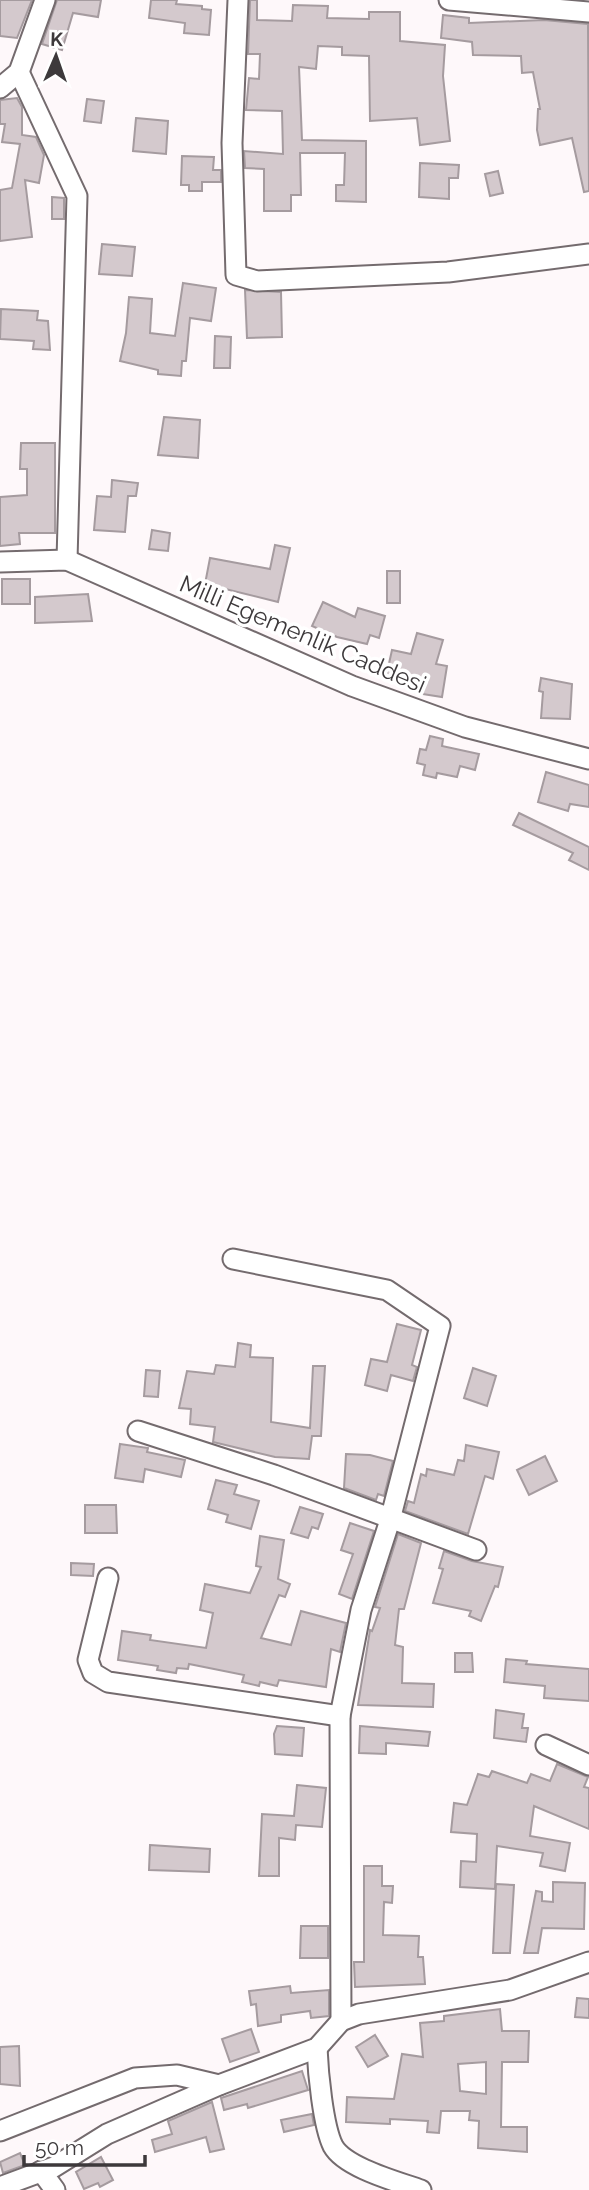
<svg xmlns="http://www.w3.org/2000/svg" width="589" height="2190" font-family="Raleway,sans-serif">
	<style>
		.building { fill: #d4c9cd; stroke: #a59b9f; stroke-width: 2; fill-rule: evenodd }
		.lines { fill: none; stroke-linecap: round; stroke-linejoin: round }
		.minor-casing { stroke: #746b6e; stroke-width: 23 }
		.minor { stroke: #fff; stroke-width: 19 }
		.labels { text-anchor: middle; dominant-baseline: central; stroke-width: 7; stroke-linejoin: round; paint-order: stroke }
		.street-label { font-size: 24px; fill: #3d393b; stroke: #fff }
	</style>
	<rect width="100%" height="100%" fill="#fef8fa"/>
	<g class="building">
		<path d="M0,0H32L17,38L0,36Z"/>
		<path d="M57,0H101L98,17L73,13L62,50L42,44Z"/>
		<path d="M151,0H177L176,4L202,6V9L211,10L209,35L184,33L185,23L149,18Z"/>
		<path d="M250,0H257V20L292,21L293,5L328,6L327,18L369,19V12H400V41L445,45L443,76L450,141L420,145L417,118L370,121L369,56L342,55V47L318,46L316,69L299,67L302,140L366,141V202L336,201V185H344L345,153H300L301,195H291V211H264V169L245,168L244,151L283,154L282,111L246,110L249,78L259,79L260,54H248Z"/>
		<path d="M443,15L469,18V23L544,20L588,24L589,191L584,192L572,138L540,145L537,130L538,109H540L533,72L522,73L521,56L473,55L472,42L441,38Z"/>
		<path d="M17,98L22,107V135L36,137L44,155L39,183L25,180L32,237L0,241V190L12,188L20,144L2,142L5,124H0V100Z"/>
		<path d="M87,99L104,101L101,123L84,121Z"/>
		<path d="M136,118L168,121L166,154L133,151Z"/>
		<path d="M182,156L214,157L213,170H221V182H202V191H189V185H181Z"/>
		<path d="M420,163L459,165L458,178H449V199L419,197Z"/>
		<path d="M498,171L503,193L490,196L485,174Z"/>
		<path d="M52,197L64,198V219H52Z"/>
		<path d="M102,244L135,247L132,276L99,274Z"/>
		<path d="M183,283L216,288L211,321L190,318L186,361H182L181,376L158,374V370L120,361L126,333L129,297L152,299L150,333L175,336Z"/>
		<path d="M245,290L281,292L282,337L247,338Z"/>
		<path d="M1,309L38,311L37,320L48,321L50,350L33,349L34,341L0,339Z"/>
		<path d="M215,336L231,337L230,368H214Z"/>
		<path d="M164,417L200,420L198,458L158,455Z"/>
		<path d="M21,443H55V533H19L20,544L0,546V497L27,495V469H20Z"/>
		<path d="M112,480L138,483L136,496H128L125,532L94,530L97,496L111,497Z"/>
		<path d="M152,530L170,533L168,551L149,549Z"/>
		<path d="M275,545L290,548L278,602L205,584L210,558L270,569Z"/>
		<rect x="387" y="571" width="13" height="32"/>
		<rect x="2" y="579" width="28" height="25"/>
		<path d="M88,594L92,621L35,623V597Z"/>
		<path d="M323,602L355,617L358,608L385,616L379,638L370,635L367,644L337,637L312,626Z"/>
		<path d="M417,633L443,640L436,664L447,666L442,697L416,693L417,684L386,677L392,650L411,654Z"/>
		<path d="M541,678L572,684L570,719L541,718L543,692L539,691Z"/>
		<path d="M430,736L443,739L442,746L479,754L475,770L460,766L457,777L437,773L436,778L423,775L425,765L417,763L420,749L426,750Z"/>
		<path d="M546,772L589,785V807L570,804L568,811L538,802Z"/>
		<path d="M519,813L589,847V870L569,860L573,853L513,825Z"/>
		<path d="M397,1324L421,1330L412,1365L417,1367L413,1381L391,1375L387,1391L365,1385L371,1359L387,1362Z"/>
		<path d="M238,1343L251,1345L250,1357L273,1358L271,1422L310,1428L313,1366H325L321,1436H312L309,1459L275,1457L213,1442L215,1427L190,1424L191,1409L179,1408L187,1371L214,1374L216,1365L235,1367Z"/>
		<path d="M473,1368L496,1376L487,1406L464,1398Z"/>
		<path d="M146,1370L160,1371L158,1397L144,1396Z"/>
		<path d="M120,1444L148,1448L147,1452L185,1460L181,1477L145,1469L143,1482L115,1478Z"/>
		<path d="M466,1445L499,1452L493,1479L485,1476L468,1534L405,1511L408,1501L414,1503L421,1474L426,1476L427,1469L454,1475L458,1460L464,1461Z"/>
		<path d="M346,1454L370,1455L393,1461L384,1496L378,1494L376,1500L344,1488Z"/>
		<path d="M545,1456L557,1481L529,1495L517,1470Z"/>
		<path d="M216,1480L237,1485L234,1494L259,1501L251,1529L226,1522L228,1515L208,1509Z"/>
		<path d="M85,1505H116L117,1533H85Z"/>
		<path d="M300,1507L323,1514L318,1529L312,1527L308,1538L291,1533Z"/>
		<path d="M350,1523L374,1531L352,1599L339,1594L353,1554L341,1550Z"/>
		<path d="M398,1534L421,1543L404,1609H399L395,1645L403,1647L402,1683L434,1684L433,1707L358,1705L370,1630L372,1631L380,1608L375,1607Z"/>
		<path d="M260,1536L284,1540L278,1579L290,1584L285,1597L279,1595L261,1638L291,1645L301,1611L346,1623L340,1652L331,1649L326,1687L279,1680L277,1686L260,1682L259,1686L242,1682L244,1675L189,1664L188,1669L177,1668L176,1673L157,1670L158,1666L118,1660L122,1631L151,1635L150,1640L206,1648L213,1613L200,1610L205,1584L250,1593L261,1567L256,1566Z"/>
		<path d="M444,1551L472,1561L503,1567L498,1587L495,1586L481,1621L469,1616L471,1611L433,1603L443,1569L439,1568Z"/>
		<path d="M71,1563L94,1564L93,1576L71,1575Z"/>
		<path d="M455,1653H472L473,1672H455Z"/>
		<path d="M506,1659L527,1661L526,1664L589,1669V1701L544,1698L545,1686L504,1682Z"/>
		<path d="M496,1710L524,1714L522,1728H528L526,1742L494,1738Z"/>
		<path d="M277,1726L304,1728L302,1756L275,1754L274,1734Z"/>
		<path d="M360,1726L430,1732L428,1746L386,1743V1754L359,1753Z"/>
		<path d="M557,1764L588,1777L584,1787L589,1788V1829L534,1806L530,1836L570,1843L565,1871L540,1866L543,1853L497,1846L495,1889L460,1887L461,1861L476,1862L477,1834L451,1832L454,1803L467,1805L478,1774L489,1777L492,1771L527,1783L531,1774L550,1781Z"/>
		<path d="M297,1785L326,1788L322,1827L296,1825L295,1840L279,1838V1876H259L262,1814L294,1816Z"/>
		<path d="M150,1845L210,1849L209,1872L149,1870Z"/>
		<path d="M364,1866H382V1886H393L392,1903L384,1902L383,1935L419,1936L418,1957H423L425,1984L355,1987L354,1962H364Z"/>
		<path d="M553,1882L585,1883L584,1929L542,1928L538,1953H524L536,1891L542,1892V1901L553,1902Z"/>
		<path d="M496,1884L514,1885L510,1953H493Z"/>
		<path d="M301,1926H328V1958H300Z"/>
		<path d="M290,1986L291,1993L329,1990V2016L311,2018L310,2011L281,2015V2022L258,2026L256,2004L251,2005L249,1991Z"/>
		<path d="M577,1998L589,1999V2018L575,2017Z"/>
		<path d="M500,2009L502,2031H529L528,2062H502L501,2127H527V2152L478,2148L479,2121L469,2120L470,2111H441L439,2133L427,2132L428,2121L390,2119V2124L346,2122L347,2097L394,2099L402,2054L423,2057L420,2023L444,2021V2016ZM486,2062V2094L460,2091L458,2064Z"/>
		<path d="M251,2029L259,2052L230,2062L222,2039Z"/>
		<path d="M375,2035L388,2056L368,2067L356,2047Z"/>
		<path d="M19,2046L20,2086L0,2084V2047Z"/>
		<path d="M302,2071L308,2090L248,2108L247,2104L224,2110L221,2098Z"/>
		<path d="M212,2102L224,2149L210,2152L206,2137L155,2152L152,2140L172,2134L168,2121Z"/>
		<path d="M312,2114L314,2125L284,2132L281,2120Z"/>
		<path d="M20,2153L25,2165L3,2173L0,2162Z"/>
		<path d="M101,2157L113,2180L100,2187L98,2183L84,2189L76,2172Z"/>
	</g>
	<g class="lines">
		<g class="minor-casing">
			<g id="minor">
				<path d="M238,0L232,143L236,275L257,281L448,272L589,254"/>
				<path d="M449,0L589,12"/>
				<path d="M19,72L77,196L67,560"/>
				<path d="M0,88L19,72L45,0"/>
				<path d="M0,562L67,560L352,686L465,727L589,759"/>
				<path d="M233,1259L387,1290L440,1326L390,1520L361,1610L340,1716L341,2021"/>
				<path d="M138,1431L274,1475L476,1550"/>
				<path d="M108,1578L88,1660L93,1673L108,1682L340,1716"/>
				<path d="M546,1745L589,1765"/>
				<path d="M317,2048C318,2072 323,2126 333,2146C345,2168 399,2182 421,2190"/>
				<path d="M0,2131L135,2078L177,2075L219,2085"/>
				<path d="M41,2171L55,2190"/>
				<path d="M0,2187L54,2167L107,2134L219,2085L317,2048L341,2021L359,2014L510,1990L589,1962"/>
			</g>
		</g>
		<use href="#minor" class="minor"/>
	</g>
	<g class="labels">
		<g class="street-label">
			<text transform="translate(303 634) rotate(23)">Milli Egemenlik Caddesi</text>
		</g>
	</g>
	<g transform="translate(56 56) rotate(2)" stroke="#ffffff" stroke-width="5" paint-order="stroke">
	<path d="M0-5L12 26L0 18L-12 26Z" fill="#3d393b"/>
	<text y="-10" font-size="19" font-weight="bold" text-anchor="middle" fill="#3d393b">K</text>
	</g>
	<path d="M24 2155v10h121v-10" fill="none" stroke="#3d393b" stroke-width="3.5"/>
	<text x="35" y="2155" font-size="21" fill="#3d393b" stroke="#ffffff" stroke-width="5" paint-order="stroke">50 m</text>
</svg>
